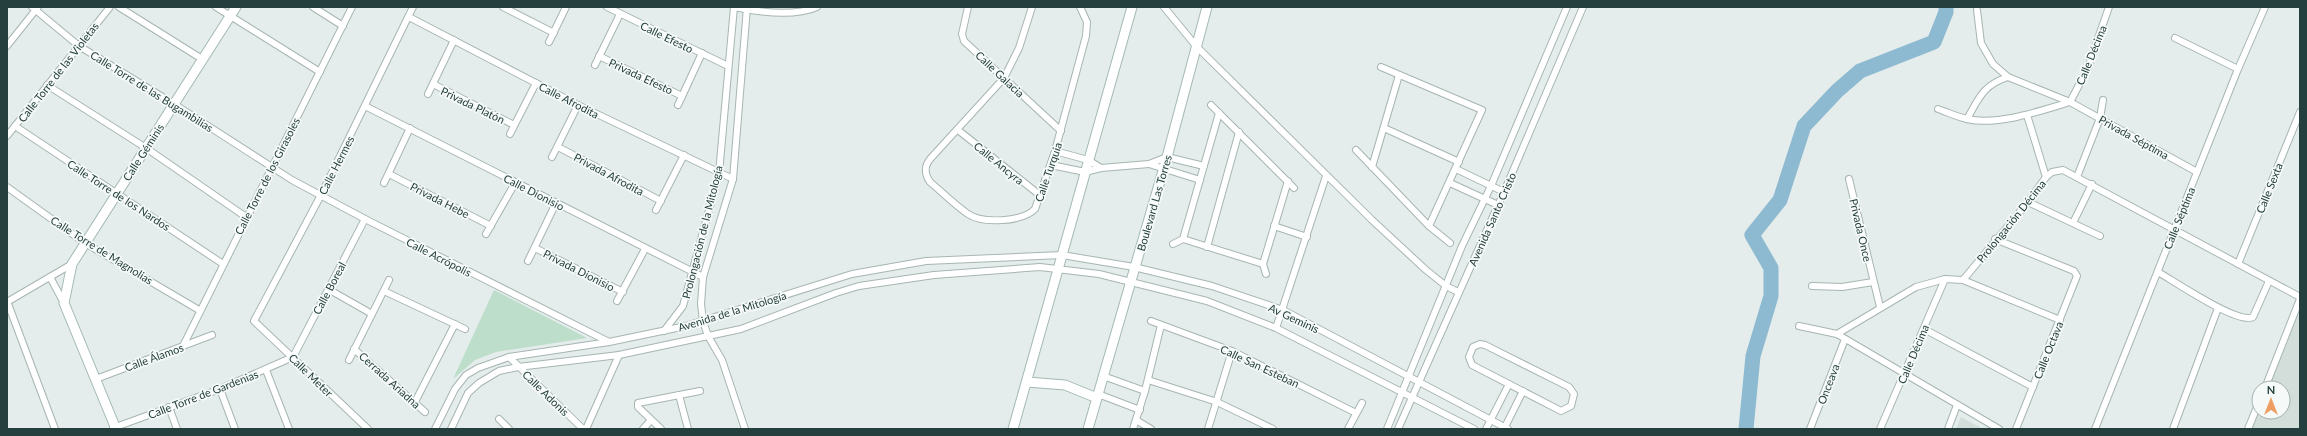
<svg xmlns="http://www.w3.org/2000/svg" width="2307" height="436" font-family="Lato,sans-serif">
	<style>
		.built { fill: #d3ddda }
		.green { fill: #bedecc }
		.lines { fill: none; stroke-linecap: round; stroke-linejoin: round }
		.river { stroke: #8ebad1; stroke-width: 15 }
		.street-casing { stroke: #a7b5b3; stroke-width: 8 }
		.secondary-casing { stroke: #a3b9b5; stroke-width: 11 }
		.street { stroke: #fff; stroke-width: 6 }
		.secondary { stroke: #fff; stroke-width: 9 }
		.labels { text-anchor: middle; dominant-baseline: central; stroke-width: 3.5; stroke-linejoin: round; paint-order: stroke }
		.street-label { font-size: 11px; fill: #243f3d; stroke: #f5faf8 }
	</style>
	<rect width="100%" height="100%" fill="#e4edeb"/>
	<g class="built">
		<path d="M2300,299V429H2249L2259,404V412H2283V388H2265Z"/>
		<path d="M1961,417L1983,429H1956Z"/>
	</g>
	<path class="green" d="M494,290L587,338L496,352L475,360L453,379Z"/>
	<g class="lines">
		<path class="river" d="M1746,429L1753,356L1771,296V268L1752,235L1780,200L1804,126L1837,91L1860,71L1934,42L1946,12V7"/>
		<g class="street-casing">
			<g id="street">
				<path d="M32,7L79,46L174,104L292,180L365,219L609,342"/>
				<path d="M119,7L202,59"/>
				<path d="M216,7L320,72"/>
				<path d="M313,7L343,26"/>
				<path d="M503,7L554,33"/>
				<path d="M607,7L728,66"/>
				<path d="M734,7C758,12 794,17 817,7"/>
				<path d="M968,7L962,34L964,41L1061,131"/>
				<path d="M1032,7L1019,48L1004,78L931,158C924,166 924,173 930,182C942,192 954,204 968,214C983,224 1022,222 1035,209L1055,151L1086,36L1087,22L1080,7"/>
				<path d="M1164,7L1196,46L1372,220L1426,270L1446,286L1458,292"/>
				<path d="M1977,10L1981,43L1993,64L2008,77L2070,102L2197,172"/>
				<path d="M409,17L578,105L733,179"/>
				<path d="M2175,38L2238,69"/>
				<path d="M549,42L566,7"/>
				<path d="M7,46L38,7"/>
				<path d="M599,56L682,96"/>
				<path d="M595,65L620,14"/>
				<path d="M1381,67L1482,110L1429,226"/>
				<path d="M433,84L514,125"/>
				<path d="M47,85L146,148L246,217"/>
				<path d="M428,94L454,40"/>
				<path d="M2070,102L2087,70L2109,7"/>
				<path d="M678,105L702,53"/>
				<path d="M1211,105L1294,188"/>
				<path d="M365,106L703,277"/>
				<path d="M1938,109C1947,112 1957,117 1967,119C1998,126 2040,111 2070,102"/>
				<path d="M2027,115L2046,177"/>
				<path d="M1967,119C1979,98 1983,85 2008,77"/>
				<path d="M15,126L223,264"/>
				<path d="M1384,128L1459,162"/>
				<path d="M958,130L1041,196"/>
				<path d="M510,134L536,83"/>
				<path d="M7,136L110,7"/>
				<path d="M558,147L661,201"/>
				<path d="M1356,150L1429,226L1450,243"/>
				<path d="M1055,151L1088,160L1101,168"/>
				<path d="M552,157L578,105"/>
				<path d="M1149,164L1200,180"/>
				<path d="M1051,165L1085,172L1101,168L1149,164L1167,157L1204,166"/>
				<path d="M1372,167L1399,75"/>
				<path d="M1456,169L1504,192"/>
				<path d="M389,174L491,226"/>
				<path d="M2077,177L2100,118L2103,100"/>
				<path d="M1849,179L1880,307"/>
				<path d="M384,183L410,128"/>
				<path d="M1450,183L1498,205"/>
				<path d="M7,187L85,243L199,310"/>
				<path d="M2028,202L2100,236"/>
				<path d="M656,210L684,155"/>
				<path d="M2073,223L2092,184"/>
				<path d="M1274,226L1307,237"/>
				<path d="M486,234L515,183"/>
				<path d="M1183,239L1263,264"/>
				<path d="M1995,239L2074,271L2077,276L2016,429"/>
				<path d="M1173,244L1183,239L1219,113"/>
				<path d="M1207,247L1239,132"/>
				<path d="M535,248L623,292"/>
				<path d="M528,261L556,203"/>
				<path d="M2238,264L2300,112"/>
				<path d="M2158,272C2174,281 2238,325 2253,317L2269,281"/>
				<path d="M1266,274L1263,264L1288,181"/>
				<path d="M50,277L64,303"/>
				<path d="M1963,280L2028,202L2046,177L2052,172L2063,170L2300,297"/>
				<path d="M1812,286L1842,287L1873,282"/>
				<path d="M328,289L372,314"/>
				<path d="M384,291L465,329"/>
				<path d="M7,301L55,429"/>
				<path d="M617,301L645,249"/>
				<path d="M7,302L72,264"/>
				<path d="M1151,321L1232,351L1356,413"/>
				<path d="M1799,326L1837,334L1999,429"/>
				<path d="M1276,328L1326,176"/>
				<path d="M1924,329L2033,387"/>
				<path d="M664,331L683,306L719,173L734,7"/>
				<path d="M1837,334L1916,287L1945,279L1963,280L2060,320"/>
				<path d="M1480,344L1485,345L1569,387L1574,394L1571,406L1561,411L1472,365L1469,357L1473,347Z"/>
				<path d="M183,346L352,7"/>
				<path d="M354,349L425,412"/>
				<path d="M509,357L583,429"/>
				<path d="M349,360L389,280"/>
				<path d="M266,370L289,429"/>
				<path d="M1103,376L1145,391"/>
				<path d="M96,379L212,335"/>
				<path d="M1148,380L1217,402L1273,429"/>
				<path d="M2265,388L2300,299"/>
				<path d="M220,389L235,429"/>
				<path d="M1098,394L1140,410"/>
				<path d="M679,395L688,429"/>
				<path d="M415,402L455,324"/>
				<path d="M169,407L177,429"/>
				<path d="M499,419L509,429"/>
				<path d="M1136,420L1151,429"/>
				<path d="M113,428L220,389L293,357L365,219"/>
				<path d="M368,429L254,321L321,195L413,7"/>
				<path d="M435,429L455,389L466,375L478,368L509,357L609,342L686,326L852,274L926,261L1062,255L1134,267L1212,286L1283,310L1508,429"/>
				<path d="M451,429L468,393L479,383L499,371L518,367L619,355L741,329L836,293L859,286L934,275L1040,267L1099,274L1207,301L1276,328L1474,429"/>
				<path d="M586,429L619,355"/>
				<path d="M643,429L651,420"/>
				<path d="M661,429L638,407V403L700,391"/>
				<path d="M745,429L722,360L708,336L703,321L701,304L703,277L733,179L747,7"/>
				<path d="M1133,429L1145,391L1161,325"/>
				<path d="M1208,429L1232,351"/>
				<path d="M1348,429L1362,403"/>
				<path d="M1387,429L1462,246L1491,186L1567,7"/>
				<path d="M1398,429L1504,192L1583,7"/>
				<path d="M1486,429L1509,384"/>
				<path d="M1504,429L1523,391"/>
				<path d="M1810,429L1845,339"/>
				<path d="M1880,429L1945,279"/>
				<path d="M1948,429L1957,405"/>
				<path d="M2095,429L2238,69L2265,7"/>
				<path d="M2173,429L2218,308"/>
				<path d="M2248,429L2259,402"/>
			</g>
		</g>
		<g class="secondary-casing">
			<g id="secondary">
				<path d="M1027,382L1065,385L1097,398"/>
				<path d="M116,429L64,303L72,264L236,7"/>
				<path d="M1013,429L1132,7"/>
				<path d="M1088,429L1167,157L1207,7"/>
			</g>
		</g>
		<use href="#street" class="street"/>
		<use href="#secondary" class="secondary"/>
	</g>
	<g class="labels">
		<g class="street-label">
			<text transform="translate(667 37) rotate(26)">Calle Efesto</text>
			<text transform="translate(2091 55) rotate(-68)">Calle Décima</text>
			<text transform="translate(58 72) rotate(-52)">Calle Torre de las Violetas</text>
			<text transform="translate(1000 74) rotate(43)">Calle Galacia</text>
			<text transform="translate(641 76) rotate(25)">Privada Efesto</text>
			<text transform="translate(152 91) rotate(32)">Calle Torre de las Bugambilias</text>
			<text transform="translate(569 100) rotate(27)">Calle Afrodita</text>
			<text transform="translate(473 105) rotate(26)">Privada Platón</text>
			<text transform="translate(2134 137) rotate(29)">Privada Séptima</text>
			<text transform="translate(143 152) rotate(-57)">Calle Géminis</text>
			<text transform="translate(999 163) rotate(39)">Calle Ancyra</text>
			<text transform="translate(336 165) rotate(-63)">Calle Hermes</text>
			<text transform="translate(1048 172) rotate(-71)">Calle Turquia</text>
			<text transform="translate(609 174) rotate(28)">Privada Afrodita</text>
			<text transform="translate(267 176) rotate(-63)">Calle Torre de los Girasoles</text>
			<text transform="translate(2269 188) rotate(-68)">Calle Sexta</text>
			<text transform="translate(534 192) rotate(27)">Calle Dionisio</text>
			<text transform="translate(119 195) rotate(33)">Calle Torre de los Nardos</text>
			<text transform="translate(440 200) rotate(27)">Privada Hebe</text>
			<text transform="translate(1154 203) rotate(-74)">Boulevard Las Torres</text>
			<text transform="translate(2179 218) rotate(-68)">Calle Séptima</text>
			<text transform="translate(1492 219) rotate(-66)">Avenida Santo Cristo</text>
			<text transform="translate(2011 221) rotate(-51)">Prolongación Décima</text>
			<text transform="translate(1861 230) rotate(77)">Privada Once</text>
			<text transform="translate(702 232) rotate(-76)">Prolongación de la Mitología</text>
			<text transform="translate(102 250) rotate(32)">Calle Torre de Magnolias</text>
			<text transform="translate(439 257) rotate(27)">Calle Acrópolis</text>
			<text transform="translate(579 270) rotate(27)">Privada Dionisio</text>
			<text transform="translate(329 288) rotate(-62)">Calle Boreal</text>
			<text transform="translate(732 311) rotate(-17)">Avenida de la Mitología</text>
			<text transform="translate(1294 318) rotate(25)">Av Geminis</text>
			<text transform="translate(2048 350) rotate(-68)">Calle Octava</text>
			<text transform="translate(1913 354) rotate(-67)">Calle Décima</text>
			<text transform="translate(154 357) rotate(-20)">Calle Álamos</text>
			<text transform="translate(1260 366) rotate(25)">Calle San Esteban</text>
			<text transform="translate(311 375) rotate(44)">Calle Meter</text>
			<text transform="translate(390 380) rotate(42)">Cerrada Ariadna</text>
			<text transform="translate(1828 384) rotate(-69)">Onceava</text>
			<text transform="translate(546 393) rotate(44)">Calle Adonis</text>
			<text transform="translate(203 394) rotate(-21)">Calle Torre de Gardenias</text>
		</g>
	</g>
	<rect width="2307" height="436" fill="none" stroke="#243f3d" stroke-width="16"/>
	<g transform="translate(2271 400)"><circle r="19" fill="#f5faf8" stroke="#a1afad"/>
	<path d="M0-3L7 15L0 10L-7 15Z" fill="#ee9e62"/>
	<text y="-6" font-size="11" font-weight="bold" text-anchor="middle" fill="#243f3d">N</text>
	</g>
</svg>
